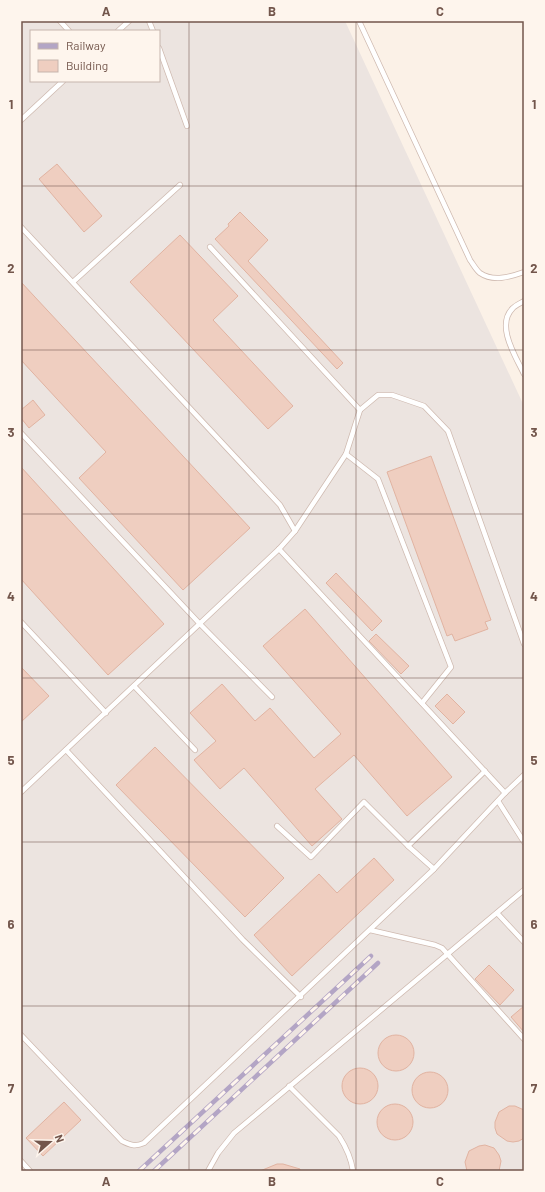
<svg xmlns="http://www.w3.org/2000/svg" width="545" height="1192" font-family="Barlow,sans-serif">
	<style>
		.industrial { fill: #ece4e0; fill-rule: evenodd }
		.building { fill: #efcec0; stroke: #e1b3a1 }
		.lines { fill: none; stroke-linecap: round; stroke-linejoin: round }
		.lane-casing { stroke: #cfbab0; stroke-width: 6 }
		.lane { stroke: #fff; stroke-width: 4.5 }
		.rail-casing { stroke: #b3a5c5; stroke-width: 4.5 }
		.rail { stroke: #fef5ed; stroke-width: 3; stroke-dasharray: 9; stroke-linecap: butt }
		.grid { fill: none; stroke: #73564c; stroke-width: 1; stroke-opacity: 0.55 }
		.neatline { fill: none; stroke: #73564c; stroke-width: 1.5 }
		.grid-label { font-size: 13px; text-anchor: middle; font-weight: bold; fill: #73564c }
	</style>
	<rect width="100%" height="100%" fill="#fbf1e7"/>
	<path class="industrial" d="M21,21H345L524,406V1171H21ZM31,31H159V81H31Z"/>
	<g class="building">
		<path d="M57,164L102,216L84,232L39,179Z"/>
		<path d="M240,212L268,240L248,261L343,363L337,369L215,239L229,226L228,224Z"/>
		<path d="M180,235L238,296L213,320L293,406L268,429L130,282Z"/>
		<path d="M21,282L250,528L183,590L79,478L106,452L21,360Z"/>
		<path d="M33,400L45,415L29,428L21,418V410Z"/>
		<path d="M431,456L491,620L485,622L488,629L455,641L452,634L447,636L387,472Z"/>
		<path d="M21,467L164,624L108,675L21,579Z"/>
		<path d="M336,573L382,621L372,631L326,583Z"/>
		<path d="M305,609L452,777L407,816L354,755L315,789L342,819L312,846L244,768L220,789L194,760L216,741L190,713L222,684L255,721L270,708L314,758L341,734L263,646Z"/>
		<path d="M376,634L409,666L401,674L369,641Z"/>
		<path d="M21,667L49,696L21,722Z"/>
		<path d="M447,694L465,712L453,724L435,706Z"/>
		<path d="M155,747L284,878L245,917L116,785Z"/>
		<path d="M374,858L394,880L292,976L254,935L319,874L337,893Z"/>
		<path d="M489,965L514,990L500,1005L475,979Z"/>
		<path d="M524,1006V1032L511,1017Z"/>
		<circle cx="396" cy="1053" r="18"/>
		<circle cx="360" cy="1086" r="18"/>
		<circle cx="430" cy="1090" r="18"/>
		<path d="M64,1102L81,1120L43,1156L26,1138Z"/>
		<circle cx="395" cy="1122" r="18"/>
		<path d="M509,1106H515L524,1110V1138L519,1141L513,1142L507,1141L497,1134L495,1128V1122L499,1112Z"/>
		<path d="M485,1145L494,1148L499,1155L501,1161L499,1171H467L465,1162L469,1151L479,1146Z"/>
		<path d="M277,1164H283L300,1169V1171H260Z"/>
	</g>
	<g class="lines">
		<g class="lane-casing">
			<g id="lane">
				<path d="M60,21L69,31"/>
				<path d="M149,21L153,31"/>
				<path d="M359,21L470,260C473,264 476,270 480,273C493,282 510,277 524,272"/>
				<path d="M118,31L129,21"/>
				<path d="M159,48L187,126"/>
				<path d="M21,120L63,81"/>
				<path d="M21,227L280,505L295,531"/>
				<path d="M210,247L360,410"/>
				<path d="M73,282L180,185"/>
				<path d="M524,301C521,303 516,305 513,308C495,325 516,357 524,374"/>
				<path d="M21,433L200,624L272,697"/>
				<path d="M346,454L378,479L451,667L422,703"/>
				<path d="M279,549L505,793L524,775"/>
				<path d="M21,622L106,713"/>
				<path d="M134,686L195,750"/>
				<path d="M66,750L243,940L301,997"/>
				<path d="M21,792L279,549L295,531L346,454L360,410L378,395H392L424,406L448,431L524,644"/>
				<path d="M498,801L524,842"/>
				<path d="M277,826L311,857L364,802L408,846L434,869"/>
				<path d="M408,846L485,771"/>
				<path d="M497,913L524,942"/>
				<path d="M370,930L435,945L442,948L524,1039"/>
				<path d="M21,1035L122,1141C130,1145 135,1147 144,1143L434,869L505,793"/>
				<path d="M289,1086L339,1136C346,1147 351,1157 353,1171"/>
				<path d="M21,1161L30,1171"/>
				<path d="M208,1171L218,1153L234,1133L524,890"/>
			</g>
		</g>
		<use href="#lane" class="lane"/>
		<g class="rail-casing">
			<g id="rail">
				<path d="M139,1171L371,956"/>
				<path d="M154,1171L378,963"/>
			</g>
		</g>
		<use href="#rail" class="rail"/>
	</g>
	<path class="grid" d="M189,21V1171M356,21V1171M21,186H524M21,350H524M21,514H524M21,678H524M21,842H524M21,1006H524"/>
	<rect width="545" height="1192" fill="none" stroke="#fef5ed" stroke-width="44"/>
	<rect x="30" y="30" width="130" height="52" fill="#fef5ed" stroke="#c6b5ad"/>
	<rect x="38" y="43" width="20" height="6" fill="#b3a5c5" stroke="#c6b5ad"/>
	<text x="66" y="50" font-size="12" fill="#73564c">Railway</text>
	<rect x="38" y="60" width="20" height="12" fill="#efcec0" stroke="#c6b5ad"/>
	<text x="66" y="70" font-size="12" fill="#73564c">Building</text>
	<g transform="translate(50 1142) rotate(70)" stroke="#fef5ed" stroke-width="3" paint-order="stroke">
	<path d="M0-3L7 15L0 10L-7 15Z" fill="#73564c"/>
	<text y="-6" font-size="11" font-weight="bold" text-anchor="middle" fill="#73564c">N</text>
	</g>
	<rect x="22" y="22" width="501" height="1148" class="neatline"/>
	<g class="grid-label">
		<text x="106" y="16">A</text>
		<text x="272" y="16">B</text>
		<text x="440" y="16">C</text>
		<text x="11" y="109">1</text>
		<text x="534" y="109">1</text>
		<text x="11" y="273">2</text>
		<text x="534" y="273">2</text>
		<text x="11" y="437">3</text>
		<text x="534" y="437">3</text>
		<text x="11" y="601">4</text>
		<text x="534" y="601">4</text>
		<text x="11" y="765">5</text>
		<text x="534" y="765">5</text>
		<text x="11" y="929">6</text>
		<text x="534" y="929">6</text>
		<text x="11" y="1093">7</text>
		<text x="534" y="1093">7</text>
		<text x="106" y="1186">A</text>
		<text x="272" y="1186">B</text>
		<text x="440" y="1186">C</text>
	</g>
</svg>
